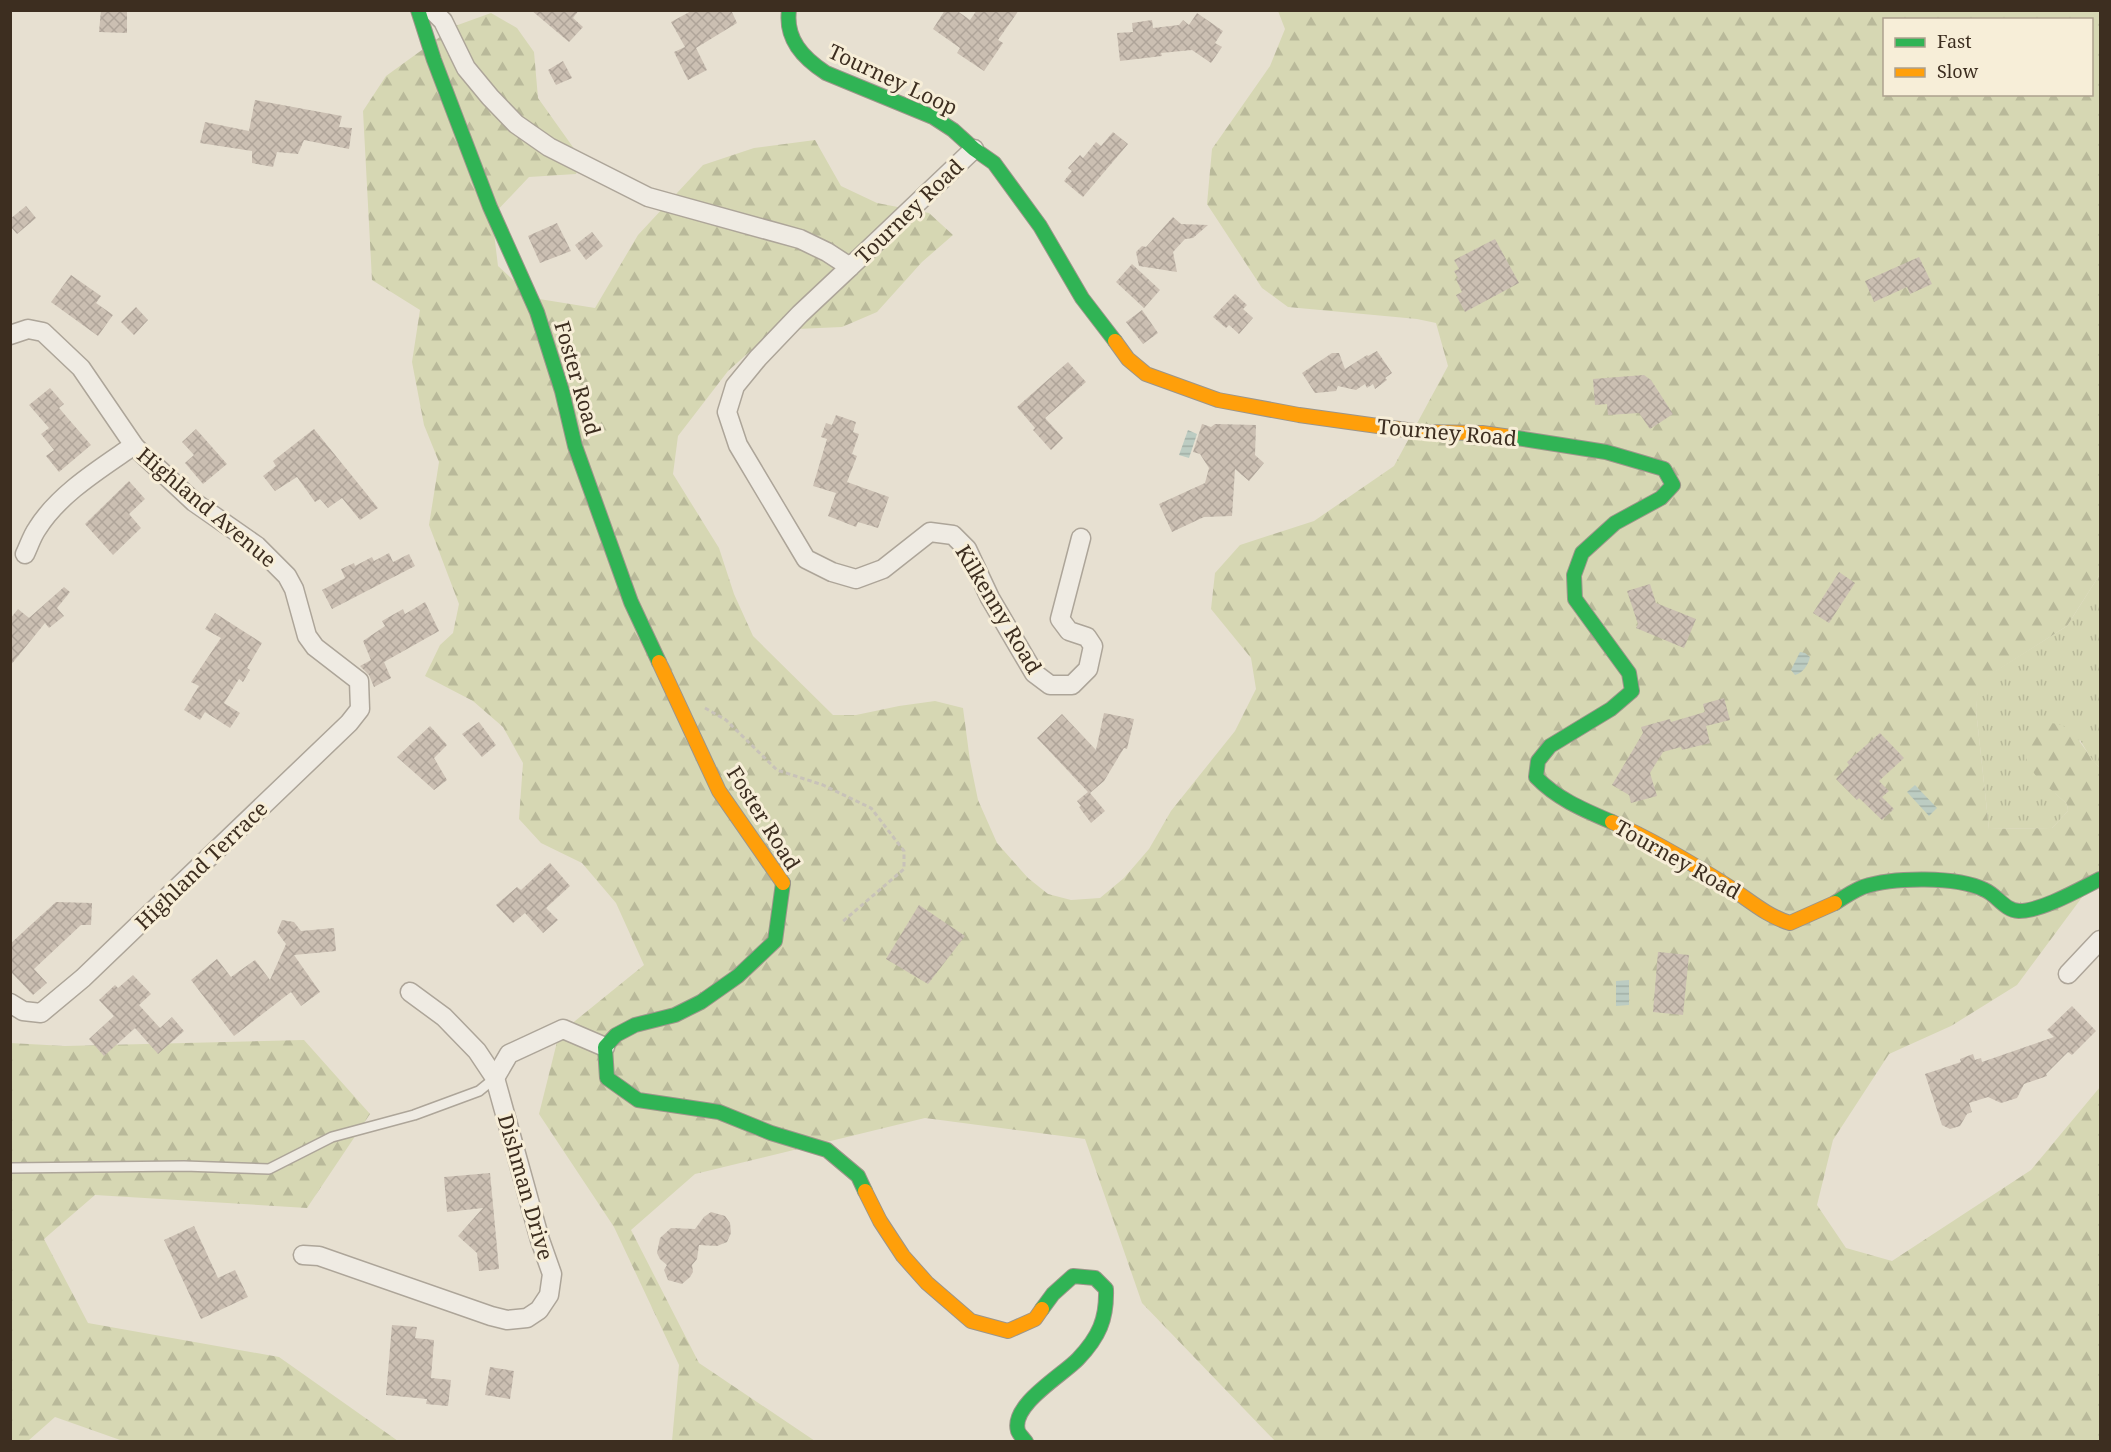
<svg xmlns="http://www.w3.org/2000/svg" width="2111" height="1452" font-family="'Noto Serif',serif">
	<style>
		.grass { fill: url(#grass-tufts) }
		.forest { fill: url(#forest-firs); fill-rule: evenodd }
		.water { fill: url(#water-rules) }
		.building { fill: url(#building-cross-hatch) }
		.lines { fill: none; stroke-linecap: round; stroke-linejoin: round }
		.lane-casing { stroke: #ada599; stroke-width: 12 }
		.street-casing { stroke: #ada599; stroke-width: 21 }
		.fast-casing { stroke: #9c958a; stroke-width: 16 }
		.slow-casing { stroke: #9c958a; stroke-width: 16 }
		.path { stroke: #c8c2b9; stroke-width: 3; stroke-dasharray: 4.5 3; stroke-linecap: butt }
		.lane { stroke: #efebe3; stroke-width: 9 }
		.street { stroke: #efebe3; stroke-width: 18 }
		.fast { stroke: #30b455; stroke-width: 14 }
		.slow { stroke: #ff9f0a; stroke-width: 14 }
		.labels { text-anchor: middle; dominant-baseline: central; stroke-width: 6; stroke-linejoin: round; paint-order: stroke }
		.street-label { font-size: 21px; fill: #3d2e20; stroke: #f7eed8 }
	</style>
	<defs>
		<pattern id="grass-tufts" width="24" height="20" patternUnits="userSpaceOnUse" patternTransform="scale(1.5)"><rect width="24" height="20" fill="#d6d7b3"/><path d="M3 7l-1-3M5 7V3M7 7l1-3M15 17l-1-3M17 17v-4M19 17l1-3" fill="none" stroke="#b9b99a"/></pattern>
		<pattern id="forest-firs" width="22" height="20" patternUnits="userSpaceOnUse" patternTransform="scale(1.5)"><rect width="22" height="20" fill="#d6d7b3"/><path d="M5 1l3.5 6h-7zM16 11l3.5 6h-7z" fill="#b9b99a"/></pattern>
		<pattern id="water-rules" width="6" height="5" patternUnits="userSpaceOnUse" patternTransform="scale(1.5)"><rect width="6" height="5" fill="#bcccc2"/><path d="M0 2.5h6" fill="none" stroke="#a2b0a6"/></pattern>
		<pattern id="building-cross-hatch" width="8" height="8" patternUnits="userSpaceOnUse" patternTransform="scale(1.5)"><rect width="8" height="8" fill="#cbbfb2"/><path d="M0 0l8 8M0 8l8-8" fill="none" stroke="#afa499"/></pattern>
	</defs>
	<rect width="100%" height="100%" fill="#e7e0d1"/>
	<path class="grass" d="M2100,574V768L2092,760L2080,740L2055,793L2067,804L2068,811L2052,828L1989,829L1976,710L1978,682L2067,626Z"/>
	<g class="forest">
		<path d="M1278,11H2100V574L2067,626L1979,682L1976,710L1989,829L2052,828L2068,811L2067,804C2043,781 2031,780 2022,745C2028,732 2029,732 2041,726C2070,712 2084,753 2100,768V873L2017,985L1951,1026L1889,1054L1833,1140L1817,1205L1846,1248L1892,1261L2031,1170L2100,1087V1441H1275L1142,1303L1085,1139L925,1118L695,1174L631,1230L699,1363L815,1441H672L679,1365L614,1227L539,1114L559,1034L644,965L616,903L582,863L541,843L519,819L523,763L503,727L473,701L425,676L440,645L453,633L459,604L429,525L439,462L424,425L412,362L420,310L372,280L363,111L386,76L455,26L491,13L517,28L534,52L538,98L580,157L576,174L529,177L492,216L498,266L533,298L595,308L638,235L703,165L754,148L815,140L841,186L877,203L929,213L953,235L922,262L877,312L842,327L774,330L728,371L678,436L673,474L719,548L734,594L753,636L833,715H856L899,706L935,701L963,708L970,761L978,800L997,843L1028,878L1048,894L1071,900L1100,898L1124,878L1149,849L1171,811L1235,731L1256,689L1251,658L1211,609L1215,573L1240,545L1314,521L1394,466L1448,366L1436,323L1417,319L1288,307L1262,288L1207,204L1212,149L1270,66L1285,29ZM1884,20H2092V94H1884Z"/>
		<path d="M304,1040L370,1114L307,1208L95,1195L44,1239L88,1323L279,1357L398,1441H123L55,1417L28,1441H11L10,1043L65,1046Z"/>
	</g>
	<g class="water">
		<path d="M1188,430L1197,434L1189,458L1179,455Z"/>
		<path d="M1800,652L1805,653L1810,657C1808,665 1803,673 1795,675L1791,670Z"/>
		<path d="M1915,785L1937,808L1929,816L1907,792Z"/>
		<path d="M1629,980V1005L1616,1006V981Z"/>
	</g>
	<g class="building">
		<path d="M101,10H127V33L99,32Z"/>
		<path d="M531,10H579L573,18L583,27L569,42Z"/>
		<path d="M693,10H731L737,23L696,48L707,70L688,80L674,52L685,47L671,22Z"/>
		<path d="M945,10H956L970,20L977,10H1019L998,40L1003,43L984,71L957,53L960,48L933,29Z"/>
		<path d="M1197,13L1223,31L1215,43L1222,47L1211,63L1192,50L1161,53L1162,56L1120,61L1117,33L1133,32L1132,23L1152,20L1153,28L1179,25L1183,20L1189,25Z"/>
		<path d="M563,61L572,78L556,85L548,70Z"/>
		<path d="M255,100L342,116L339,127L352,128L349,149L304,140L298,154L277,152L273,167L252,163V151L200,143L205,122L249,131Z"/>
		<path d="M1113,132L1128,144L1083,197L1064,181L1072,171L1068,168L1080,155L1083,158L1096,142L1101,146Z"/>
		<path d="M26,206L36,218L17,234L10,226V219Z"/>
		<path d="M1173,217L1181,224L1208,225L1193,238L1185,239L1173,252L1177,272L1139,266L1136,252L1142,246L1146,247Z"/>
		<path d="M557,223L571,251L540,263L528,236Z"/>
		<path d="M592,232L603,246L586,260L575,245Z"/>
		<path d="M1495,239L1519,283L1465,312L1456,295L1462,292L1456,279L1458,278L1454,271L1459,269L1454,260Z"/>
		<path d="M1919,257L1932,284L1910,294L1907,287L1874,302L1865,281Z"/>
		<path d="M1132,264L1160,290L1144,308L1116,282Z"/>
		<path d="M71,275L101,296L96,303L113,315L98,336L51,302Z"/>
		<path d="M1235,294L1247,305L1243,309L1253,318L1239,334L1229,325L1226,328L1213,317Z"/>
		<path d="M136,307L148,320L134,335L121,322Z"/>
		<path d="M1142,310L1158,333L1143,344L1126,322Z"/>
		<path d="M1377,351L1392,373L1385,378L1387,380L1375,389L1373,384L1367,388L1365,384L1356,390L1338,386L1336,391L1315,393L1302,373L1332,353H1339L1345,369L1367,355L1368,356Z"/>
		<path d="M1068,362L1086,382L1045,418L1063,438L1051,450L1033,430L1035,428L1017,407Z"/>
		<path d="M1644,375L1651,380L1673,414L1650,429L1639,413L1608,415L1607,404L1595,405L1593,379Z"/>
		<path d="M50,388L64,404L59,408L91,445L59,472L46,456L54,450L41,434L49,428L29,405Z"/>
		<path d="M836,415L856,422L853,432L859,434L852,454L857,456L847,482L889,497L878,528L858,522L856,527L828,516L836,493L813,486L827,439L821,437L826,423L832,425Z"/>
		<path d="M1202,424L1211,427L1215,424L1256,425L1255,455L1264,463L1249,481L1235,469L1232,516L1204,517L1172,532L1159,504L1205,483L1209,468L1200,454L1193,452Z"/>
		<path d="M196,429L227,464L203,484L185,463L194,455L182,442Z"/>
		<path d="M314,429L378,508L360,520L342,498L328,508L320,499L315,502L297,477L275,491L263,476L276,466L273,461Z"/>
		<path d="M129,481L145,499L129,514L141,528L113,555L85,524Z"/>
		<path d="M389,553L393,562L409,554L415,566L332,609L322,590L345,578L341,569L354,563L355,566L372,557L374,561Z"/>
		<path d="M1839,572L1855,583L1829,623L1813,613Z"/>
		<path d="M1650,584L1656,603L1696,619L1684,648L1636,628L1638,624L1627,591Z"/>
		<path d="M64,587L70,592L57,608L64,616L49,628L45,623L10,666V619L18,609L29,618Z"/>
		<path d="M425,602L439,631L384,662L391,678L374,687L369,675L360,666L371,660L363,641L385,626L382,621L403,609L405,614Z"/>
		<path d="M215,613L262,643L247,668L250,670L243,682L239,679L224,703L240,713L230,728L205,712L200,720L184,710L199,686L191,682L221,638L205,629Z"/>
		<path d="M1724,698L1730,720L1706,726L1710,743L1682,750L1681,747L1663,752L1650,773L1657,796L1631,803L1629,795L1612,785L1643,733L1641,727L1670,719L1671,722L1705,712L1703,704Z"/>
		<path d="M1104,713L1134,719L1127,749L1124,748L1104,781L1090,793L1105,811L1091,823L1079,807L1081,806L1077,801L1088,792L1037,738L1062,714L1096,750Z"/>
		<path d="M479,722L496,745L482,757L462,734Z"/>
		<path d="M430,726L447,745L434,758L447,780L434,790L397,757Z"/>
		<path d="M1880,733L1904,758L1879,781L1889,791L1882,797L1894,809L1882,820L1859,798L1857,800L1836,779L1849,765L1847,762Z"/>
		<path d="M550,863L570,886L546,908L558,920L543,933L525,913L513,923L496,905L517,887L521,890Z"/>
		<path d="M56,902L92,903L91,925H81L34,969L47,983L33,995L10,971V944Z"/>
		<path d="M919,905L965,936L928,984L886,959Z"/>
		<path d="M282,920L294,922L301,931L334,928L336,951L294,955L320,992L301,1006L291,992L234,1036L191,980L217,959L231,977L255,960L270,980L286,944L277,932Z"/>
		<path d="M1658,952L1689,955L1683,1015L1653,1012Z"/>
		<path d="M133,975L151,994L139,1005L160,1028L172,1017L184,1031L158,1054L135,1028L104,1056L89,1039L114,1016L99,1000L115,985L118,988Z"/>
		<path d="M2072,1006L2096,1031L2072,1055L2068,1052L2046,1074L2047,1076L2024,1084L2017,1098L2001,1103L1988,1097L1969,1103L1972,1112L1967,1114L1960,1126L1950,1129L1942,1125L1925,1074L1961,1062L1960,1059L1973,1054L1975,1060L1981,1058L1982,1062L2054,1037L2047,1030Z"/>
		<path d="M490,1173L499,1269L479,1271L477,1253L458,1236L483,1208L447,1212L444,1177Z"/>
		<path d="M711,1212L725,1216L730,1223L731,1233L727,1242L717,1246L699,1245L697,1259L692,1265L693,1272L690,1277L682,1284L668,1280L664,1270L667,1265L660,1259L657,1253L660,1238L671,1228L695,1229L704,1217Z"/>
		<path d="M194,1226L218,1278L235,1270L248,1297L201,1319L164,1240Z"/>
		<path d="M392,1325L417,1327L415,1338L434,1340L431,1378L451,1380L448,1406L426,1404L427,1399L386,1395Z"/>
		<path d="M490,1367L514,1371L510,1399L485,1395Z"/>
	</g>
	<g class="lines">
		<g class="lane-casing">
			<path id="lane" d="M10,1168L184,1166L269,1169L332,1137L414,1115L479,1091L495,1078"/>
		</g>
		<g class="street-casing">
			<g id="street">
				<path d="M432,10L443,21L466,68L490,97L516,124L549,147L648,197L800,239L827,252L850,267L974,149"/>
				<path d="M850,267L800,314L758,358L735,386L727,412L738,445L806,559L832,572L856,579L883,569L930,532L953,535L967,549L990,598L1034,673L1050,685H1072L1088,669L1093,646L1087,637L1069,631L1060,619L1081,538"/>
				<path d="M10,335L28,329L43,332L81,368L135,447L194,502L257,546L287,576L294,589L307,636L315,647L359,681L360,709L349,723L83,978L41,1013L23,1011L10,1003"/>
				<path d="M25,554C29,546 32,536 37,529C58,495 98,470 130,448L135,447"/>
				<path d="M2068,974L2100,940"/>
				<path d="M495,1078L509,1054L563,1029L605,1047"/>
				<path d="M303,1255L319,1256L491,1316L507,1320L527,1318L539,1310L549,1295L552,1274L540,1240L495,1078L477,1051L444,1017L410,992"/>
			</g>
		</g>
		<g class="fast-casing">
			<g id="fast">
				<path d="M418,10L434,60L490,207L537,312L562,391L575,446L631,602L659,662"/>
				<path d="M789,10C785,39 803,58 826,73L933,117L953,130L974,149L994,163L1040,226L1082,298L1115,341"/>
				<path d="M1511,437L1606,452L1664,469L1673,485L1661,498L1615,523L1582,553L1574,575L1575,599L1629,673L1632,691L1611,709L1550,746L1538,761L1536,777C1557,799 1584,810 1612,822"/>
				<path d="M783,883L775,941L738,976L701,1002L675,1015L635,1025L616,1035L605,1047L607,1078L638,1100L719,1112L771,1133L827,1150L858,1176L865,1191"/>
				<path d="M1835,903C1844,897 1853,891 1863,887C1893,877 1957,876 1985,890C1998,896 2004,910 2019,911C2042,911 2080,889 2100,879"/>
				<path d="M1026,1442C1024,1439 1019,1434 1018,1431C1010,1405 1063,1375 1078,1359C1099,1337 1107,1319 1106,1289L1095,1278L1073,1276L1053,1294L1042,1309"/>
			</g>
		</g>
		<g class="slow-casing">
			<g id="slow">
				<path d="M1115,341L1128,359L1146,374L1218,400L1299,415L1421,432L1482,433L1511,437"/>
				<path d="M659,662L719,791L783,883"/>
				<path d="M1612,822C1651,839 1690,862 1726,885C1747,898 1766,916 1790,923L1835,903"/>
				<path d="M865,1191L880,1221L903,1256L927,1283L971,1321L1008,1331L1035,1319L1042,1309"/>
			</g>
		</g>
		<path class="path" d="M705,708L726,720L777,770L823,785L871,808L904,851V869L841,923"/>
		<use href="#lane" class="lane"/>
		<use href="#street" class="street"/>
		<use href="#fast" class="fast"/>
		<use href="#slow" class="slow"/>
	</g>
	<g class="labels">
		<g class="street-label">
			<text transform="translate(893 79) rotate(25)">Tourney Loop</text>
			<text transform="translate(909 211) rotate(-44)">Tourney Road</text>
			<text transform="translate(578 378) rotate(74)">Foster Road</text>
			<text transform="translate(1447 432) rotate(5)">Tourney Road</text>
			<text transform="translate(207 507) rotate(40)">Highland Avenue</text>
			<text transform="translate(999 609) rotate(59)">Kilkenny Road</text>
			<text transform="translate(764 818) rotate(58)">Foster Road</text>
			<text transform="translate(1678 859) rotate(29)">Tourney Road</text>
			<text transform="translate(201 865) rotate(-44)">Highland Terrace</text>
			<text transform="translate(526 1187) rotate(74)">Dishman Drive</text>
		</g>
	</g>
	<rect width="2111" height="1452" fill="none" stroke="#3d2e20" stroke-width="24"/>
	<rect x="1883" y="18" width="210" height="78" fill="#f7eed8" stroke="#ada18e" stroke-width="1.5"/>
	<rect x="1895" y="38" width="30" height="9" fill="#30b455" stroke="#ada18e" stroke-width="1.5"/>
	<text x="1937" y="48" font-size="18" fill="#3d2e20">Fast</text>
	<rect x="1895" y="68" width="30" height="9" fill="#ff9f0a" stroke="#ada18e" stroke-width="1.5"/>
	<text x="1937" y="78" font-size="18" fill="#3d2e20">Slow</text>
</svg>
